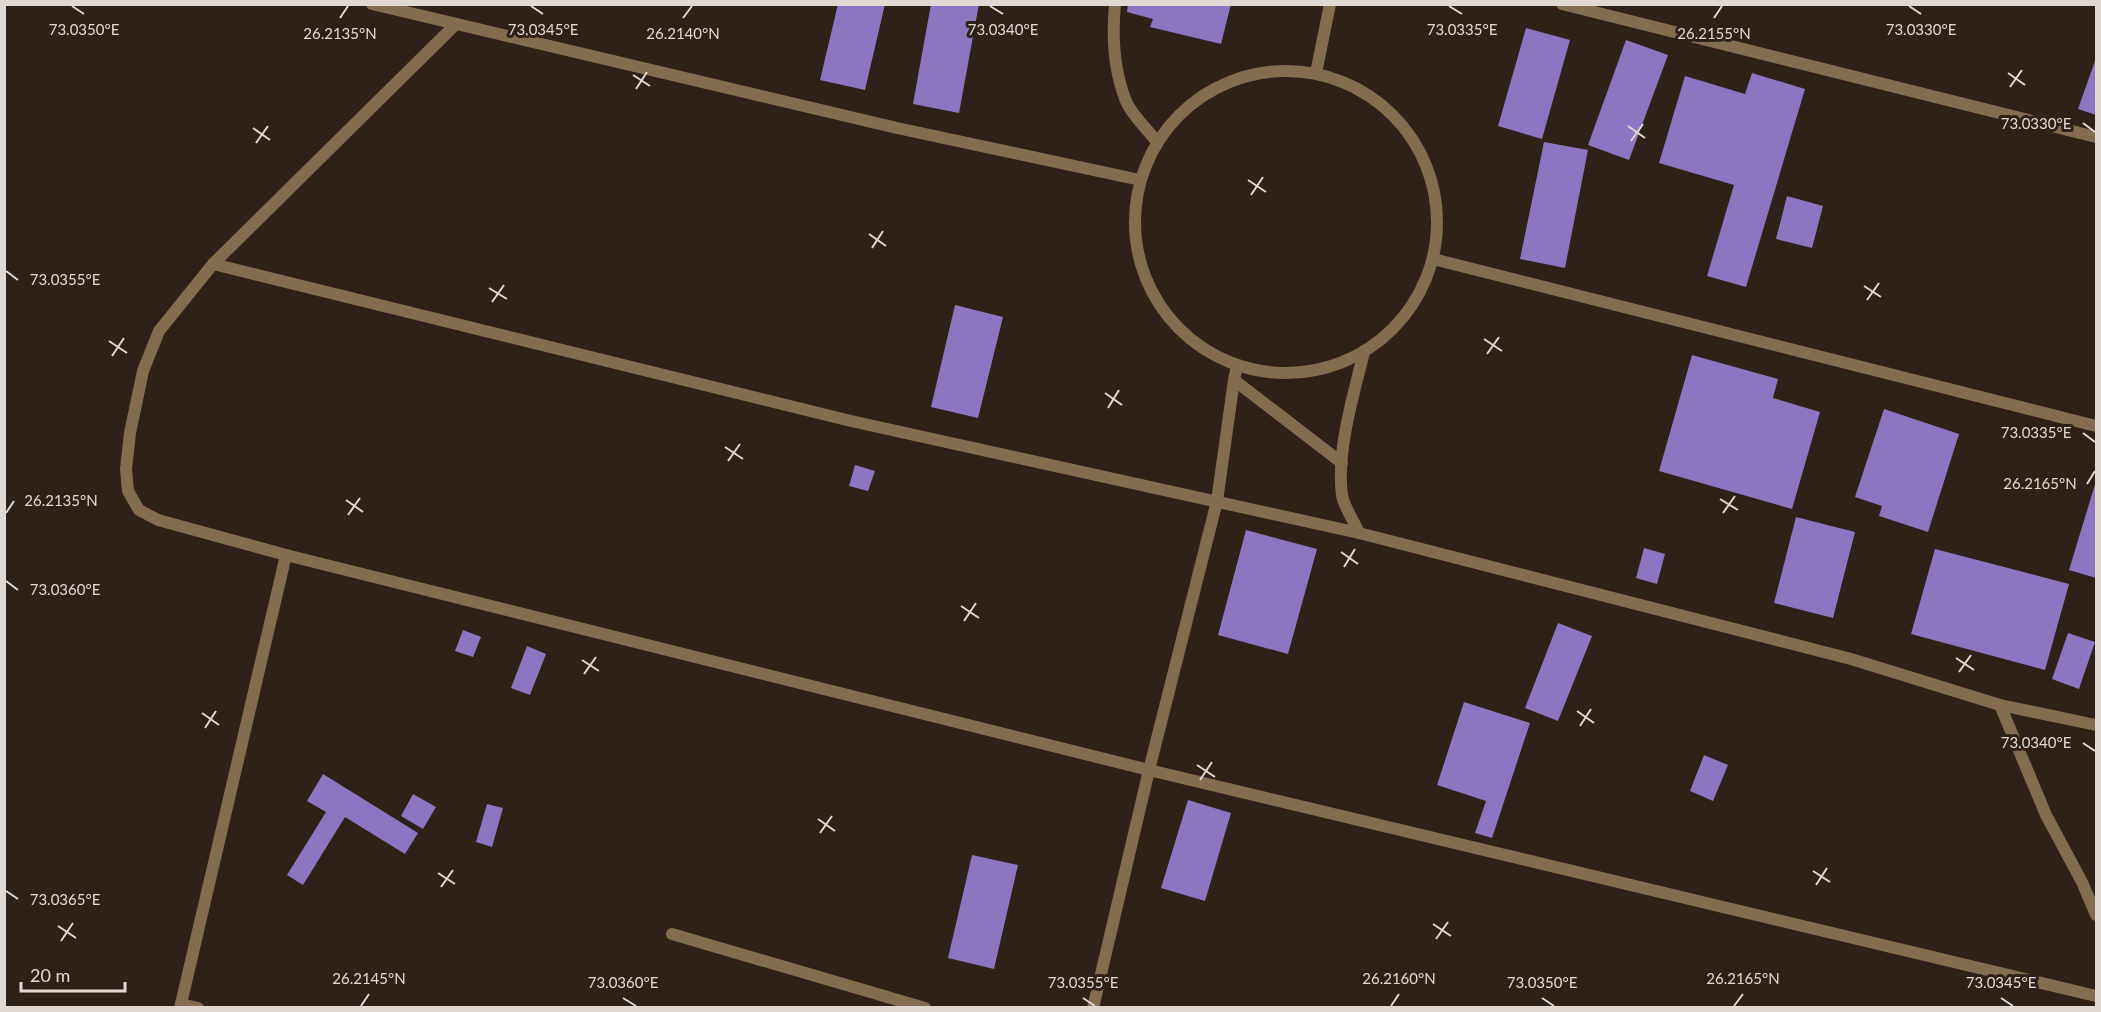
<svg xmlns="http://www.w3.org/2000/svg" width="2101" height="1012" font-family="Lato,sans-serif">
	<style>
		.building { fill: #8c75c1 }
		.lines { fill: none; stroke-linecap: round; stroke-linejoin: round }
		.service { stroke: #836d4f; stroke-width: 12 }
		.minor { stroke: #836d4f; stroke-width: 12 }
		.ticks { fill: none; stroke: #e0d8d2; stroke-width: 2 }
		.ticks-label { font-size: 15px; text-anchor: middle; fill: #e0d8d2; stroke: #2d2118; stroke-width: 6; stroke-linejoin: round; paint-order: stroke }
	</style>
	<rect width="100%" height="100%" fill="#2d2118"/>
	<g class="building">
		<path d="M838,4H885L865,90L820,80Z"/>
		<path d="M931,4H979L959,113L913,104Z"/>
		<path d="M1128,4H1231L1221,44L1150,27L1153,19L1127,12Z"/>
		<path d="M1526,28L1570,40L1542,139L1498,126Z"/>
		<path d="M1626,40L1668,55L1629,160L1588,145Z"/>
		<path d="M2096,58V115L2078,109Z"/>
		<path d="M1752,73L1805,89L1746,287L1707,276L1734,185L1659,163L1685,76L1745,94Z"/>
		<path d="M1544,142L1588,150L1565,268L1520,259Z"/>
		<path d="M1787,196L1823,206L1812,248L1776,239Z"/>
		<path d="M955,305L1003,317L978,418L931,407Z"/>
		<path d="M1692,355L1778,379L1773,398L1820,412L1792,509L1659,471Z"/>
		<path d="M1884,409L1959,434L1928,532L1879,516L1882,506L1855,497Z"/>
		<path d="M855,465L875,471L868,491L849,486Z"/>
		<path d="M2096,481V578L2069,570Z"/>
		<path d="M1796,517L1855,532L1833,618L1774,603Z"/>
		<path d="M1246,530L1317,549L1288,654L1218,635Z"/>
		<path d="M1644,548L1665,554L1657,584L1636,578Z"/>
		<path d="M1935,549L2069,584L2045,670L1911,634Z"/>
		<path d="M1558,623L1592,636L1558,721L1525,708Z"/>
		<path d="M463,630L481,637L473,657L455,651Z"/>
		<path d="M2068,633L2095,642L2079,689L2052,679Z"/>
		<path d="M527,646L546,654L530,695L511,688Z"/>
		<path d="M1464,702L1530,723L1492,838L1475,833L1486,801L1437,785Z"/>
		<path d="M1704,755L1728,765L1713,801L1690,791Z"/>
		<path d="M323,774L418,833L405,854L345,817L303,885L287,875L326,812L307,801Z"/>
		<path d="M413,794L436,807L423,829L401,816Z"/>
		<path d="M1188,800L1231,813L1205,901L1161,888Z"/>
		<path d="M487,804L503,808L492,847L476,842Z"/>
		<path d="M972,855L1018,865L994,969L948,958Z"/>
	</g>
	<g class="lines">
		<path class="service" d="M181,1004L198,1008"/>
		<g class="minor">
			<path d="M372,4L897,128L1140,180"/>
			<path d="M1115,4C1112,36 1114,71 1126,101C1131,114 1148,130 1157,142"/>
			<path d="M1562,4L2096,137"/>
			<path d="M456,24L213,264L159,331L143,371L130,433L126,469L128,491L139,510L158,520L286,555L1149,770L2096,996"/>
			<circle cx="1286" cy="222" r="151"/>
			<path d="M1316,73L1330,4"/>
			<path d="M1433,259L2096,426"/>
			<path d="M213,264L851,421L1359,533L1851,659L2000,705L2096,725"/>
			<path d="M1234,380L1342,463"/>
			<path d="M1359,533C1354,521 1344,507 1342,495C1336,452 1354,393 1364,352"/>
			<path d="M2000,705L2046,815L2082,882L2096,915"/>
			<path d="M672,934L925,1008"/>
			<path d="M180,1008L286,555"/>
			<path d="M1093,1008L1149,770L1217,501L1234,380L1237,366"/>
		</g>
	</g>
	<path class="ticks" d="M72,6L84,14M531,6L543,14M990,6L1003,14M1449,6L1462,14M1909,6L1921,14M340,18L348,6M683,18L692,6M1714,18L1722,6M2008,73L2025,85M633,75L650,86M2010,87L2022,70M636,89L647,72M2083,123L2095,132M1628,126L1645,138M253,128L270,140M1631,141L1643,124M256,143L268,126M1248,180L1266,192M1251,195L1263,177M869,234L886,246M872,248L883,231M6,271L18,280M1864,286L1881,297M489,288L507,299M1867,300L1879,283M492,302L504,285M1484,339L1502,351M109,341L127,353M1487,354L1499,337M112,356L124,338M1105,393L1122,405M1108,408L1119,390M2083,433L2095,442M725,447L743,459M728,461L740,444M2087,484L2095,471M1720,499L1738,510M346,500L363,512M6,513L14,501M1723,513L1735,496M348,515L360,498M1341,552L1358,564M1344,567L1355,549M6,581L18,590M961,606L979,618M964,621L976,603M1956,658L1974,670M582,660L599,671M1959,672L1971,655M584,674L596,657M1577,711L1594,723M202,713L219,725M1580,726L1591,709M205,728L216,711M2083,743L2095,751M1197,765L1215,777M1200,780L1212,762M818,819L835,831M820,833L832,816M1813,871L1830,882M438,873L455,884M1816,885L1827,868M441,887L453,870M6,891L18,899M1433,924L1451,936M58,926L76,938M1436,939L1448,922M61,941L73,923M623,998L636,1006M1083,998L1095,1006M1542,998L1554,1006M2001,998L2013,1006M361,1006L369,994M1391,1006L1399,994M1734,1006L1743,994"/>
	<g class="ticks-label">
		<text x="1003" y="35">73.0340°E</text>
		<text x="1462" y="35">73.0335°E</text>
		<text x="84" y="35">73.0350°E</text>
		<text x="543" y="35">73.0345°E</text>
		<text x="1921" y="35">73.0330°E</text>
		<text x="340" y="39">26.2135°N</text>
		<text x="683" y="39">26.2140°N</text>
		<text x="1714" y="39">26.2155°N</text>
		<text x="2036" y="129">73.0330°E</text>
		<text x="65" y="285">73.0355°E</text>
		<text x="2036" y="438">73.0335°E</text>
		<text x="2040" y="489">26.2165°N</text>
		<text x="61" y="506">26.2135°N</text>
		<text x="65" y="595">73.0360°E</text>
		<text x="2036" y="748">73.0340°E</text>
		<text x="65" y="905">73.0365°E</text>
		<text x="369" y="984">26.2145°N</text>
		<text x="1399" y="984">26.2160°N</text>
		<text x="1743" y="984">26.2165°N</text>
		<text x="623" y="988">73.0360°E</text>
		<text x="1083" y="988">73.0355°E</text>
		<text x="1542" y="988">73.0350°E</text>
		<text x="2001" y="988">73.0345°E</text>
	</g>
	<rect width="2101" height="1012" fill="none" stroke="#e0d8d2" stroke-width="12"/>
	<path d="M21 982v9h104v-9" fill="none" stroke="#e0d8d2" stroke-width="3"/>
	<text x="30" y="982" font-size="18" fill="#e0d8d2" stroke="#2d2118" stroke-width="4.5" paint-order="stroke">20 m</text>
</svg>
